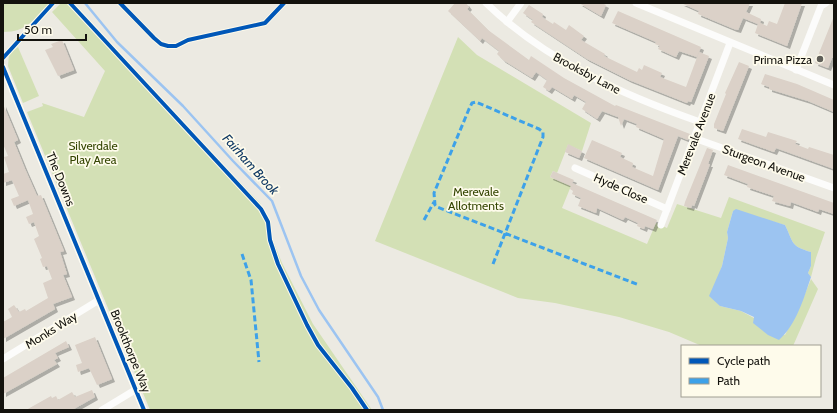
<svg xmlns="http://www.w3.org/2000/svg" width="837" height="413" font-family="Cabin,sans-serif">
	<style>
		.green { fill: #d3e0b5 }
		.water { fill: #9cc4f1 }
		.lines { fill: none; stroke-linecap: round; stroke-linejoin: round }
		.stream { stroke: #9cc4f1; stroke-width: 2.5 }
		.building { fill: #dbd1c8; filter: url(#shadow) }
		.minor { stroke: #fcfcfb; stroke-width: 7 }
		.quiet { stroke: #3da1e9; stroke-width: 3; stroke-dasharray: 6 3; stroke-linecap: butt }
		.cycleway-casing { stroke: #fefbeb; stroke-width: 6 }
		.cycleway { stroke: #0057b8; stroke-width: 4 }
		.poi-dot { fill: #5f5e58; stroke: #fefbeb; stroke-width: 1.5 }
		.labels { text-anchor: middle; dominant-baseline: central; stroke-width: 3.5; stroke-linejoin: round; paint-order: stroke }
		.poi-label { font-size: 12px; fill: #13120d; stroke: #fefbeb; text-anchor: end }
		.street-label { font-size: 12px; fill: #13120d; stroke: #fefbeb }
		.park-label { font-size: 12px; fill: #354603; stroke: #fefbeb }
		.water-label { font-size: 13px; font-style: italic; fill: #113a65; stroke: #fefbeb }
	</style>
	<defs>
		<filter id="shadow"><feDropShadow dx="3" dy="3" stdDeviation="0" flood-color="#0004"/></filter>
	</defs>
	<rect width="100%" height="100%" fill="#eceae2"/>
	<g class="green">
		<path d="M3,3H50C33,19 28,32 3,32Z"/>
		<path d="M61,3H68L260,203L271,223L272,238L282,263L313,324L372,410H150L27,112L43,106L42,103L84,117L105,71L52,12Z"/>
		<path d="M458,37L477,55L591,123L582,151L568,145L557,173L553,171L550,177L571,186L562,208L647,244L656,223L667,228L677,204L721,218L729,197L825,232L816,258L811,277L808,273L811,266V252C790,246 794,243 785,225L733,211L727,232L728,238L722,266L719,275L720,306L741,311L785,335L802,301L811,279L818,289L793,346H702L669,332L619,317L555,303L518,298L375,241Z"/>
		<path d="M18,47L39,96L23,103L8,66L9,54Z"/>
	</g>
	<path class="water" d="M736,209L785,225C794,243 790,246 811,252V266L808,273L811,277C804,298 796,325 779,340L768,335L753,323L754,317L741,311L720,306L709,296L722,266L728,238L727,232L733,211Z"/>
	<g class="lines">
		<path class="stream" d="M85,3L117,42L183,106L233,161L272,201L301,276L319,310L378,397L383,410"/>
	</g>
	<g class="building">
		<path d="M455,3H466L469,7L467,9L488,30L529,60L531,56L564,78L615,106L616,105L690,134L688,140L678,136L658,190L584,158L592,140L622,153L620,157L633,163L632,167L653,176L664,139L636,127L637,124L624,119L621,126L618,117L602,111L597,119L582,109L586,102L574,95L572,99L552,87L549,91L543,87L547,80L536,72L532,78L503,60L497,54L499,51L482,38L480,41L448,11Z"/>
		<path d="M579,3H602L606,5L601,16Z"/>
		<path d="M681,3H750L746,12L761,19L760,23L767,26L769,21L777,24L785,3H802L787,46L755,33L758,24L743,18L738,30L734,29L698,14L699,11Z"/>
		<path d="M529,5L543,14L542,17L553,24L554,22L566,30L569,25L584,36L581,40L605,54L604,56L637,72L639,68L642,70L644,65L662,73L660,77L686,87L699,52L709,56L691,102L688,101L687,103L629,80L587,59L531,22L533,20L523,13Z"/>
		<path d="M618,11L701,47L697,57L679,51L676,57L658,49L660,46L655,44L656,42L612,23Z"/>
		<path d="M834,16V58H832L828,68L815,63Z"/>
		<path d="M62,40L74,70L58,76L45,50L53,47L51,44Z"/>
		<path d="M739,62L749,66L723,131L714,128V124L726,94L725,93Z"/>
		<path d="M765,74L797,84L834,100V112L808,101L769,89V87L761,84Z"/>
		<path d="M3,104L18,140L14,142L25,169L37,196L41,195L64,251L60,252L67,274L63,275L72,297L53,304L55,309L3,339V322L12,317L8,309L14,305L19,312L25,309L26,311L48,298L43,283L52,279L47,266L43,267L40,259L42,258L34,239L39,236L34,222L29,224L26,217L33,214L28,200L14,206L11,199L19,196L12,180L3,183V174L9,172L4,157L8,156L3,144Z"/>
		<path d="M742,129L766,137L768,132L797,141L795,144L808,149L809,147L834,155V169L776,148L774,152L738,139Z"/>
		<path d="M568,144L582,151L579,158L565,152Z"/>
		<path d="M707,148L713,150L708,164H710L694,206L692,205L691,208L684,206L685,202Z"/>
		<path d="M728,165L834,203V214L819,209L818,212L791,202L790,206L772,201L774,196L747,187L748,184L724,175Z"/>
		<path d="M553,171L574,180L572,183L657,220L653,229L645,226L644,229L637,226L638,223L625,217L623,220L597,208L596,213L578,206L581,198L572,194L573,191L570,189L571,186L550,177Z"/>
		<path d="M95,337L112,379L97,385L89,368L78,372L76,365L82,363L75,345Z"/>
		<path d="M66,341L69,347L55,353L58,358L54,360L57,364L3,394V378Z"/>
		<path d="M92,390L95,397L72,410H26L51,396L52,398L56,396L58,400L72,392L75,397Z"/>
	</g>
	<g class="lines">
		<g class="minor">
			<path d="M486,3C546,61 623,95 700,122"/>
			<path d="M636,3L834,85"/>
			<path d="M507,22L521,3"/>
			<path d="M3,67L144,410"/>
			<path d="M796,70L821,6L826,3"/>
			<path d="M694,138L834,188"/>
			<path d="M575,168L667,209"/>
			<path d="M661,225L730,43"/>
			<path d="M3,359L99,300"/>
			<path d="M102,410L135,390"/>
		</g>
		<g class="quiet">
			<path d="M424,220L434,202"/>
			<path d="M242,254L251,280L259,362"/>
			<path d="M493,264L543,137V132L539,129L476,102L472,103L469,109L434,193L435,205L437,207L639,285"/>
		</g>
		<g class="cycleway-casing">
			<g id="cycleway">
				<path d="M70,3L261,209L268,222L270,240L278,264L307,325L318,345L352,388L367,410"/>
				<path d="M120,3L154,38L161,44L168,46H176L188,40L265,23L284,3"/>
				<path d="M3,58L53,3"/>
				<path d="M3,67L144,410"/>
			</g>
		</g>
		<use href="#cycleway" class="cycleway"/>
	</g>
	<circle class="poi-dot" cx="820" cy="59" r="4"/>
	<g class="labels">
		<g class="poi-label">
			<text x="812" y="59">Prima Pizza</text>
		</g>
		<g class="street-label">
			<text transform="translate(587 73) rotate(28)">Brooksby Lane</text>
			<text transform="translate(696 134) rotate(-69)">Merevale Avenue</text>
			<text transform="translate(764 163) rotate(20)">Sturgeon Avenue</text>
			<text transform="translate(61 179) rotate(68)">The Downs</text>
			<text transform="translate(621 188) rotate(24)">Hyde Close</text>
			<text transform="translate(51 330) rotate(-32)">Monks Way</text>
			<text transform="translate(131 351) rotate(68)">Brookthorpe Way</text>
		</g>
		<g class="park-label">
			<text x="93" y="145">Silverdale<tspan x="93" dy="14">Play Area</tspan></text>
			<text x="476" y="191">Merevale<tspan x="476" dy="14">Allotments</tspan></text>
		</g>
		<g class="water-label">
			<text transform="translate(251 164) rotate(48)">Fairham Brook</text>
		</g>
	</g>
	<rect width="837" height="413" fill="none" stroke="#13120d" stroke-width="8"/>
	<rect x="681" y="345" width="140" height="52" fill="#fefbeb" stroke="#a09e92"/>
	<rect x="689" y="358" width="20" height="6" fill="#0057b8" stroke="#a09e92"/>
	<text x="717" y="365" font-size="12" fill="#13120d">Cycle path</text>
	<rect x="689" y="378" width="20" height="6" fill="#3da1e9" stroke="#a09e92"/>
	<text x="717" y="385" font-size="12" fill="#13120d">Path</text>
	<path d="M18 34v6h68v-6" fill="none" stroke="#13120d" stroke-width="2"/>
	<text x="24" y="34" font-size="12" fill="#13120d" stroke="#fefbeb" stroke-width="3" paint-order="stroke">50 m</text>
</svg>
